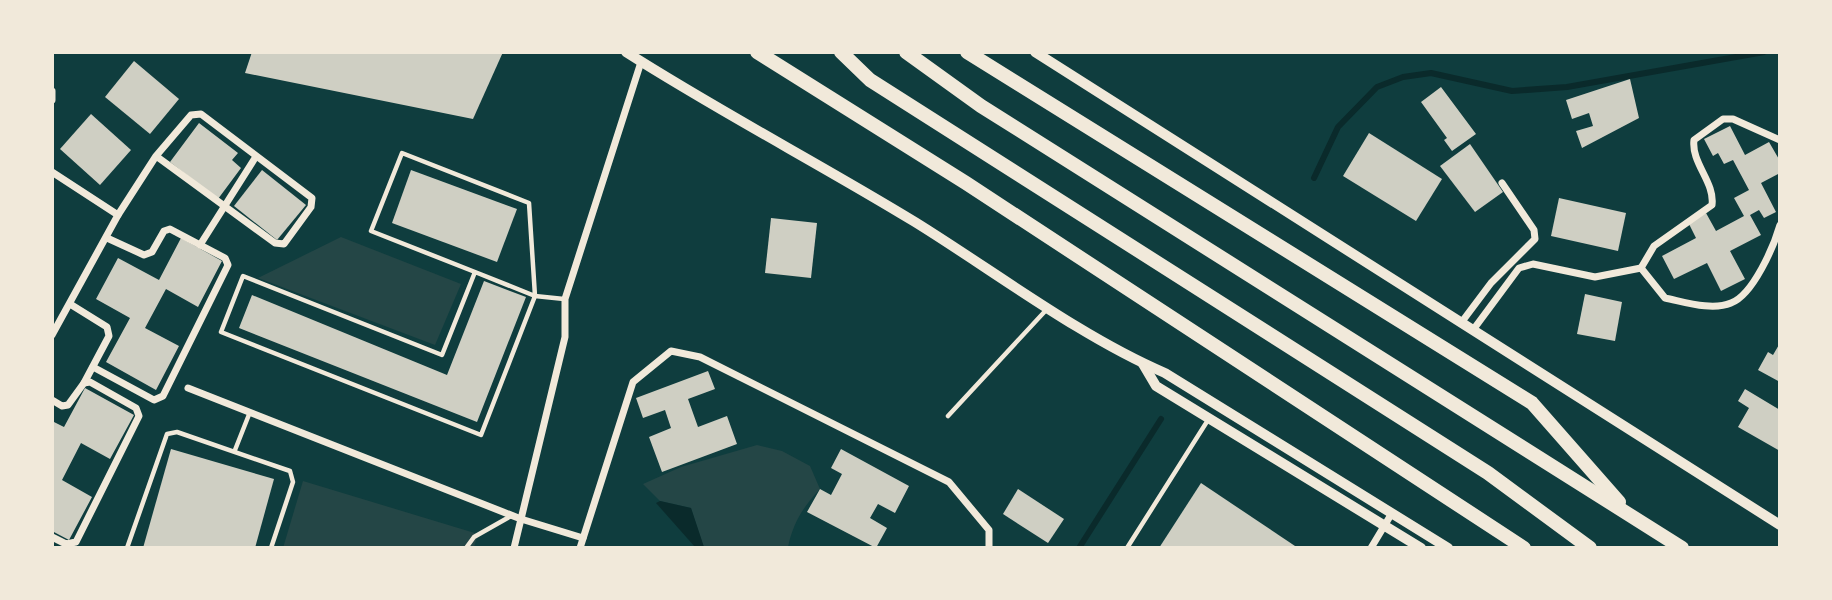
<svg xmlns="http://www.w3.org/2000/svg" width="1832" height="600" font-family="Jost,sans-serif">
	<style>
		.green { fill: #244646 }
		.water { fill: #0a2a2b }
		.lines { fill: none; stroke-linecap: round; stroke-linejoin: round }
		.stream { stroke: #0a2a2b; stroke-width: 6 }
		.building { fill: #cfcfc3 }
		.service { stroke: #f1e9da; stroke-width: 4.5 }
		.minor { stroke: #f1e9da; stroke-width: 7 }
		.tertiary { stroke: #f1e9da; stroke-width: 10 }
		.trunk { stroke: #f1e9da; stroke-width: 14 }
	</style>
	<rect width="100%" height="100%" fill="#0f3d3e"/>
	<g class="green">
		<path d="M341,237L461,284L435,345L258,278Z"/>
		<path d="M757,445L782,451L810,466L820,489C803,507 793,523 788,547L704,548L691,508L660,501L643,484L681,467Z"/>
		<path d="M303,481L478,534L474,547L283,548Z"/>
	</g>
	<path class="water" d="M660,501L691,508L704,547H695L656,503Z"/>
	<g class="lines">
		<g class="stream">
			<path d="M1314,178L1338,127L1377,87L1403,77L1431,73L1512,91L1567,87L1764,52"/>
			<path d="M1079,548L1161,419"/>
		</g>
	</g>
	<g class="building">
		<path d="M252,52H503L473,119L245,73Z"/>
		<path d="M134,61L179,99L150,134L105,97Z"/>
		<path d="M1630,79L1639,118L1582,148L1576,131L1593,126L1589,113L1572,119L1566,100Z"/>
		<path d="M1441,87L1476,134L1452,151L1444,140L1447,138L1421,102Z"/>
		<path d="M91,114L131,150L100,185L60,149Z"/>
		<path d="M199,123L238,153L232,160L241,168L218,199L170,162Z"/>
		<path d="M1730,126L1745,155L1769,142L1780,161V173L1761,183L1776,212L1764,218L1759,210L1750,215L1761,235L1730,251L1745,279L1721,291L1707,263L1674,279L1662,256L1696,238L1688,222L1706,213L1716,231L1744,216L1734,198L1749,190L1733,160L1724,164L1718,153L1713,156L1704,139Z"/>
		<path d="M1369,133L1442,179L1416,221L1343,176Z"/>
		<path d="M1470,144L1503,192L1475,212L1440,166Z"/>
		<path d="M262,170L306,205L277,240L234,206Z"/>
		<path d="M411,170L517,209L497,262L392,223Z"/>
		<path d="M1559,198L1626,213L1618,251L1551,236Z"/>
		<path d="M771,218L817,223L811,278L765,273Z"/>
		<path d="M181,238L222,261L198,307L166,289L145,328L179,346L156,390L106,362L130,318L96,299L118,258L159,280Z"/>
		<path d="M484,281L526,297L477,422L239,328L252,295L447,375Z"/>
		<path d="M1585,294L1622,302L1615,341L1577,334Z"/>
		<path d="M1780,343V382L1758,370L1768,352L1773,355Z"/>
		<path d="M708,371L715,389L688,399L698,427L727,416L737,444L662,472L649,437L671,428L665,410L643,418L636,398Z"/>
		<path d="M85,388L134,415L110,459L81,443L62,480L92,497L69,540L52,531V421L64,427Z"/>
		<path d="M1745,389L1780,410V451L1738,427L1749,408L1738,401Z"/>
		<path d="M171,449L274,479L255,548H143Z"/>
		<path d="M841,449L909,486L895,513L878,504L870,518L887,528L876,548L807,512L820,489L831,495L842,474L831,468Z"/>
		<path d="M1201,483L1298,548H1159Z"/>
		<path d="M1018,489L1064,519L1048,543L1003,514Z"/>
	</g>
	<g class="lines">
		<g class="service">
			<path d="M475,272L371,231L402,153L529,203L535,296L481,435L221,332L243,276L442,355L475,272L535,296L564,299"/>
			<path d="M948,416L1048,308"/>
			<path d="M235,450L250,412"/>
			<path d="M127,548L167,434L177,432L290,471L293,482L271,548"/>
			<path d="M466,548L474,537L511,516"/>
			<path d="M1127,548L1208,420"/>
		</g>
		<g class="minor">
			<path d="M52,91V100"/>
			<path d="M52,172L118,215L52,335"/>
			<path d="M118,215L156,156L191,115L201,114L312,198L311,207L284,244L275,243L156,156"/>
			<path d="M200,245L255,158"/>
			<path d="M1641,268L1654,246L1712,205C1715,182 1691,163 1694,140L1723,119H1733L1780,140"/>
			<path d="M70,304L107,327L109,336L84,383"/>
			<path d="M1461,323L1491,283L1535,239L1534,230L1502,183"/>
			<path d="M1473,330L1519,268L1533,264L1595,277L1641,268L1665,298C1685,302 1712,311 1731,303C1753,295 1774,246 1780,225"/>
			<path d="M93,367L154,400L163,396L228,265L225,258L170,229L164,231L152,252L144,255L107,238"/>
			<path d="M188,388L521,519L583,538"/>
			<path d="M52,400L62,406L68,405L84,383L90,382L136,408L139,416L76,542L66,544L52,537"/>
			<path d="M514,548L565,337V299L641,62"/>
			<path d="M580,548L633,382L671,351L700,357L949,482L989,530V548"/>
			<path d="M1371,548L1392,513"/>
		</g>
		<g class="tertiary">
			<path d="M626,52C720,112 820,164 915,222C994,271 1081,337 1165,373L1448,548"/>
			<path d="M1035,52L1780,525"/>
			<path d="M1143,364L1156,386L1421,548"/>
		</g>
		<g class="trunk">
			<path d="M757,52L966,183L1524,548"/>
			<path d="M841,52L870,80L1488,473L1590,548"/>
			<path d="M906,52L981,106L1682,548"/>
			<path d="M967,52L1532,403L1619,502"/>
		</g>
	</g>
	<rect width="1832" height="600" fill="none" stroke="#f1e9da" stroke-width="108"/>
</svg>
